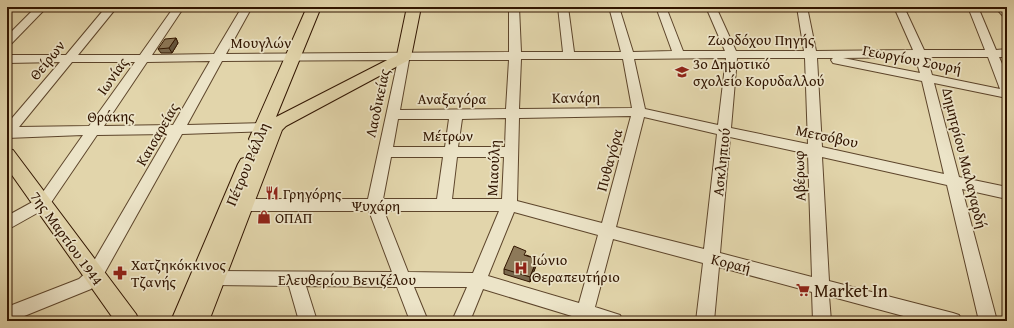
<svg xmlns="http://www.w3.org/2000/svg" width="1014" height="328" font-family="'Gentium Book Plus',serif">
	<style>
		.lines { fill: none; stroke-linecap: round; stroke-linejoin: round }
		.minor-casing { stroke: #5d452b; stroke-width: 2 }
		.major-casing { stroke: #311500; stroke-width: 2 }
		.minor { fill: #ece4c8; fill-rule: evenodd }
		.major { fill: #e2d5ab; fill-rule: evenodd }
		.wall { fill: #79684d; stroke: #311500 }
		.shaded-wall { fill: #63553e; stroke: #311500 }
		.building { fill: #8d7959; stroke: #311500 }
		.labels { text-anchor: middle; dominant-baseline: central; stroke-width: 3.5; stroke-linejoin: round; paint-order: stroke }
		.street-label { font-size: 15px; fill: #311500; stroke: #ece4c8 }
		.poi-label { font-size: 15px; fill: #311500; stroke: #ece4c8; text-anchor: start }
		.near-poi-label { font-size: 18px; fill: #311500; stroke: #ece4c8; text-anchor: start }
	</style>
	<rect width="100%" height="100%" fill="#e2d5ab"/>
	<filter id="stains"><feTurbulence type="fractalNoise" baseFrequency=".005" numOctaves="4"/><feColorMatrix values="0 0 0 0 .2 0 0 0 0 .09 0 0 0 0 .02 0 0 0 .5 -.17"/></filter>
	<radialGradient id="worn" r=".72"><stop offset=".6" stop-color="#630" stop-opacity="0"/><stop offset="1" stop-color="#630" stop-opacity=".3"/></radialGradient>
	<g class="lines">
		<g class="minor-casing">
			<g id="minor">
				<path d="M36,7H47L11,44L7,45V36Z"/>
				<path d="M106,7H117L78,55H140L174,7H184L152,55L214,54L242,7H252L226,54L509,52V7H519L521,52H563L558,7H568L574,52H621L609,7H619L633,52L672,51L656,7H666L683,51H725L706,7H716L736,51H804L797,7H807L816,51L913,50L894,7H904L924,50H985L968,7H978L996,50L1007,49V57H999L1007,75V98L934,83L959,177L1007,187V199L962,189L997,321H979L947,185L822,157L829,281L953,313L959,315L962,321H922L829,296L831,321H813L812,292L719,267L714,321H696L703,263L613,239L595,307L620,315L623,321H574L575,317L483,289L470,321H452L467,287H414L428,321H410L397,287L306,286L317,321H299L289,286L215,285L209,283L207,278L209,273L215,271L392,272L369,211H244L239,209L237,205L239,201L244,199H368L398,60L222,61L187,125L262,123L267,125L269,128L267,131L182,134L100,281L91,289L12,321H7V307L79,279L88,271L168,134L97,135L48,207L7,230V216L38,199L83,135L7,138V124L60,62L7,63V55H66ZM915,57L920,73L843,58ZM927,57H988L1000,89L932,75ZM726,58L718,125L645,109L634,59ZM737,58H805L808,144L731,128ZM817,58H833L831,60L833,63L922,81L944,174L822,147ZM521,59H623L632,108L519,109ZM409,60H509L506,109L400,110ZM210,61L173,125L104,126L147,62ZM72,62H135L89,126L19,127ZM631,116L602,223L517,201L519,118ZM644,117L717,134L704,249L616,227ZM506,118L505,147H458L462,119ZM398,119H449L445,147H393ZM730,137L808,154L812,277L720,253ZM391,157H443L437,199H383ZM457,157H504L502,199H452ZM384,211H499L473,273L408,272ZM514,212L598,235L579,303L488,276Z"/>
				<path d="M995,7H1006L1007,17L1003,16Z"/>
			</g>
		</g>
		<g class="major-casing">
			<g id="major">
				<path d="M307,7H321L276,117L397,55L407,7H421L411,57L409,60L286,126L282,130L209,321H171L238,164L241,159L247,157L253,159L259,145L252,143L249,139Z"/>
				<path d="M7,149L13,150L136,314L139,321H115L7,168Z"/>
			</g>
		</g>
		<use href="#minor" class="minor"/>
		<use href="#major" class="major"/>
	</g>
	<g class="wall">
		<path d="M176,38L178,43L172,53H161L158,49Z"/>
		<path d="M526,255L537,259V263L530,282L504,274V269Z"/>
	</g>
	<g class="shaded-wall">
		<path d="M176,38L178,43L172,53L169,48Z"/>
		<path d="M537,259V263L530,282V277Z"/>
	</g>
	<g class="building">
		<path d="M176,38L169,48L158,49L165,39Z"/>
		<path d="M514,246L526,251L524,255L537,259L530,277L504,269Z"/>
	</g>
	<defs>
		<g id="school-bare" transform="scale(1.08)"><path d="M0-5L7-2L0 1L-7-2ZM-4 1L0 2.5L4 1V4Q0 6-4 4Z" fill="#8f2418" stroke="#ece4c8" stroke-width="2.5" paint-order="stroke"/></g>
		<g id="restaurant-bare" transform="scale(1.08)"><path d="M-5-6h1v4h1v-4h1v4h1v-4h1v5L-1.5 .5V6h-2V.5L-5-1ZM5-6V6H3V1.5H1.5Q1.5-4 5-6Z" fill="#8f2418" stroke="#ece4c8" stroke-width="2.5" paint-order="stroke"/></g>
		<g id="shop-bare" transform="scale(1.08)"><path d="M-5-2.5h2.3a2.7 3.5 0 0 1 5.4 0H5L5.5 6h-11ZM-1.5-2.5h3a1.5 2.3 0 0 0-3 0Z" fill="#8f2418" stroke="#ece4c8" stroke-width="2.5" paint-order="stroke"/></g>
		<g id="hospital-bare" transform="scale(1.08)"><path d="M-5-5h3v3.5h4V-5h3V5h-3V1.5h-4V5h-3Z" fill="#8f2418" stroke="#ece4c8" stroke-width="2.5" paint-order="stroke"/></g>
		<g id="pharmacy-bare" transform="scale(1.08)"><path d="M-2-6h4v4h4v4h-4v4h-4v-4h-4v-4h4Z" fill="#8f2418" stroke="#ece4c8" stroke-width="2.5" paint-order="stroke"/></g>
		<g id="supermarket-bare" transform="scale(1.08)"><path d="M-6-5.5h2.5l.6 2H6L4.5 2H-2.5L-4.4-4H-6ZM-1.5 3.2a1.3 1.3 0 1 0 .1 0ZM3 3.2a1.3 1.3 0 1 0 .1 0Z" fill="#8f2418" stroke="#ece4c8" stroke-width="2.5" paint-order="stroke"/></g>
	</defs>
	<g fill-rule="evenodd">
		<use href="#school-bare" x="682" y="72"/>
		<use href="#restaurant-bare" x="272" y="193"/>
		<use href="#shop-bare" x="264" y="217"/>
		<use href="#hospital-bare" x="521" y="268"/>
		<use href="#pharmacy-bare" x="120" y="273"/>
		<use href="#supermarket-bare" x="803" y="290"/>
	</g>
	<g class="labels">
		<g class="street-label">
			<text x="761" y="39">Ζωοδόχου Πηγής</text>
			<text x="261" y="42">Μουγλών</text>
			<text transform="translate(912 59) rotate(11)">Γεωργίου Σουρή</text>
			<text transform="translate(47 60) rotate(-51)">Θείρων</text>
			<text transform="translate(112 76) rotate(-55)">Ιωνίας</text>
			<text transform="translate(576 97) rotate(-1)">Κανάρη</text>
			<text x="452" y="98">Αναξαγόρα</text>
			<text transform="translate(377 103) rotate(-78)">Λαοδικείας</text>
			<text transform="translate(111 116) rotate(-1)">Θράκης</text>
			<text transform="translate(157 134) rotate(-60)">Καισαρείας</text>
			<text x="448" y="135">Μέτρων</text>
			<text transform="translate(827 136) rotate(12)">Μετσόβου</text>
			<text transform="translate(965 158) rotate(76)">Δημητρίου Μαλαγαρδή</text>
			<text transform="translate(609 160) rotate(-75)">Πυθαγόρα</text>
			<text transform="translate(721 162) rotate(-84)">Ασκληπιού</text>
			<text transform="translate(247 164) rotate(-67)">Πέτρου Ράλλη</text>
			<text transform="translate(493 168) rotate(-87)">Μιαούλη</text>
			<text transform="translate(799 176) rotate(-92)">Αβέρωφ</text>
			<text x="376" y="205">Ψυχάρη</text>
			<text transform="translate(67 238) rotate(54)">7ης Μαρτίου 1944</text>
			<text transform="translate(731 263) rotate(14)">Κοραή</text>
			<text x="347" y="279">Ελευθερίου Βενιζέλου</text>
		</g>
		<g class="poi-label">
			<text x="693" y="63">3ο Δημοτικό<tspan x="693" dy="17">σχολείο Κορυδαλλού</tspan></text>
			<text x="283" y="193">Γρηγόρης</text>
			<text x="275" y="217">ΟΠΑΠ</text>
			<text x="532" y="259">Ιώνιο<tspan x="532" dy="17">Θεραπευτήριο</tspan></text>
			<text x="131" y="264">Χατζηκόκκινος<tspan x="131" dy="17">Τζανής</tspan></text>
		</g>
		<g class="near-poi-label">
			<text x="814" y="290">Market In</text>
		</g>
	</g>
	<rect width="1014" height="328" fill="none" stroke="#e2d5ab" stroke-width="24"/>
	<rect x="8" y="8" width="998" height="312" fill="none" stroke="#311500" stroke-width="2"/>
	<rect x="12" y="12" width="990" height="304" fill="none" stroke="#311500"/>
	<rect width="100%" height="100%" filter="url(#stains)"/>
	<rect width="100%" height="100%" fill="url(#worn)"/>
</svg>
